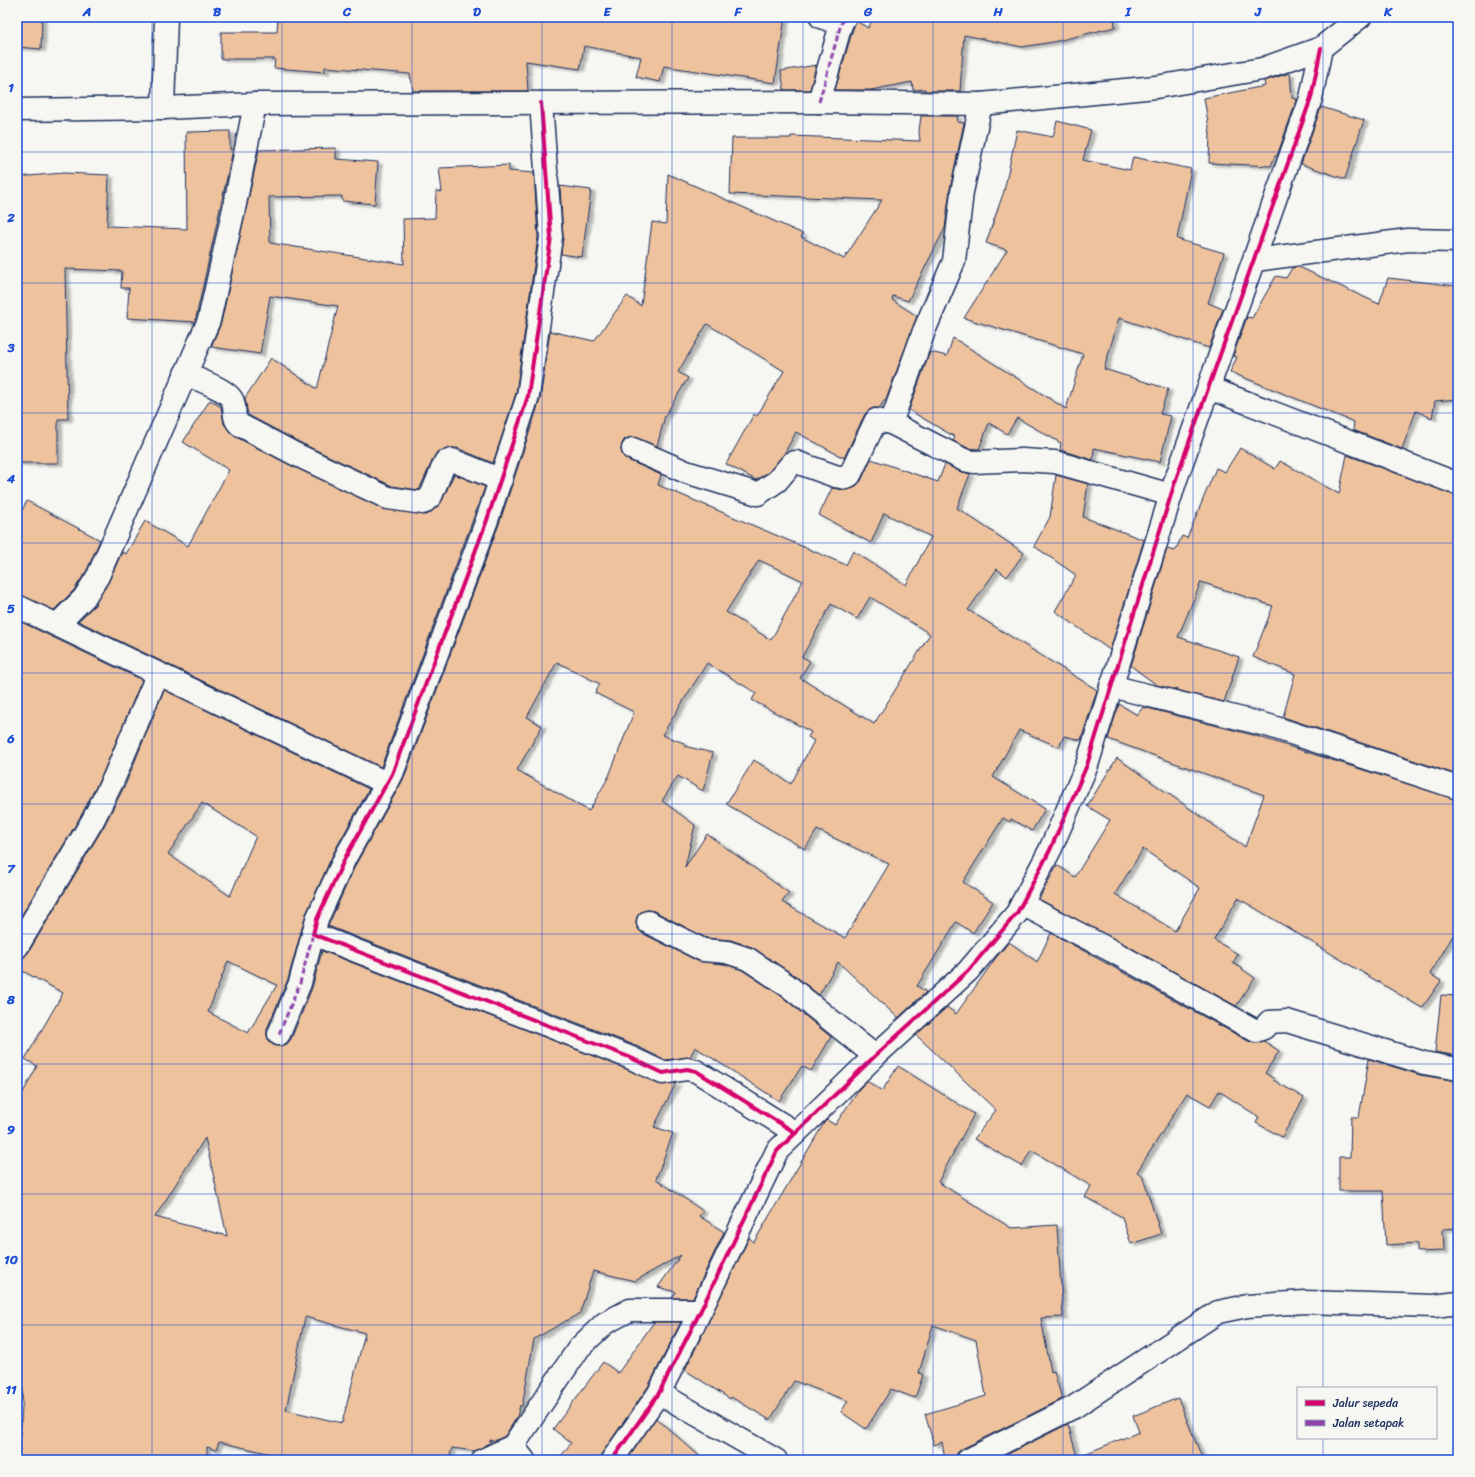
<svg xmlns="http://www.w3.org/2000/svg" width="1475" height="1477" font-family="Sriracha,sans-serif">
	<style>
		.building { fill: #eec29d; stroke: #1b2f5e; fill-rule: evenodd; filter: url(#shadow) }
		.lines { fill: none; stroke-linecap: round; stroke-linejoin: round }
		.street-casing { stroke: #1b2f5e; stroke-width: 25 }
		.secondary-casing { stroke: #1b2f5e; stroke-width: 25 }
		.street { stroke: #f6f6f2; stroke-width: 22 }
		.secondary { stroke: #f6f6f2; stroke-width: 22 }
		.quiet { stroke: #8e44ad; stroke-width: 3; stroke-dasharray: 6 3; stroke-linecap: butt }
		.cycleway-casing { stroke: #f6f6f2; stroke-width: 6 }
		.cycleway { stroke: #d6006c; stroke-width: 4 }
		.grid { fill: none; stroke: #1d4ed8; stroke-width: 1; stroke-opacity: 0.55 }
		.neatline { fill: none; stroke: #1d4ed8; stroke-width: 1.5 }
		.grid-label { font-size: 13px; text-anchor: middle; font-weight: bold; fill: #1d4ed8 }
	</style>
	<defs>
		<filter id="shadow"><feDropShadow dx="4.5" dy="2.5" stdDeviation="1" flood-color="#0004"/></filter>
	</defs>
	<rect width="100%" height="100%" fill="#f6f6f2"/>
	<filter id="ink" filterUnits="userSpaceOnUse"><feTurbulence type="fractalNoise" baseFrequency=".025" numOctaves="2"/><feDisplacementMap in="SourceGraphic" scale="8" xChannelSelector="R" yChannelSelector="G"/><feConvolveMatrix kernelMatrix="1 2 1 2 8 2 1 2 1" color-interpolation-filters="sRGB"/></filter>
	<g filter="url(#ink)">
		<g class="building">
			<path d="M17,17H42L41,49L17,47Z"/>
			<path d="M278,17H785L775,83L664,66L660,82L636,77L641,57L584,46L580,69L526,61L528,91H413L410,74L325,67V72L274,68L275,59H221V32H277Z"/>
			<path d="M874,17H1114L1115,27L1053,42L1022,47L964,35L960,91H925V89L913,90L912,82L871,90H835L853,29L856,21L868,28Z"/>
			<path d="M816,65L810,90H784L781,71Z"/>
			<path d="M1290,73L1292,98L1297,99L1277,156H1275L1271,166L1209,163L1210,134L1204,98L1265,86L1264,81Z"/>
			<path d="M1321,107L1364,120L1345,179L1301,164Z"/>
			<path d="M921,116H958L957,122L964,123L950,189L945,228L908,301L893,296L892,300L917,316L887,397L879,408H873L865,414L844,458L796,432L784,454L769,472L756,480L726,464L754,414L757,416L784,371L707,324L678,372L688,378L665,416L657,446L632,437L625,439L622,444L621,450L623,456L628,460L661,475L658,485L846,565L853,551L906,585L931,537L884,513L871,543L819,515L832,488L844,490L854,488L861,481L871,459L938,482L945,464L959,471L970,474L957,508L1024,553L1007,577L997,569L968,610L1097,690L1081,740L1064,736L1059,747L1019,730L993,777L1045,809L1032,831L1011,819L1010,822L1003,818L963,882L993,902L973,933L956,922L917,986L926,992L898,1018L838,962L819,995L794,975L752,947L731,940L706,938L654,911L647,910L641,912L637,917L636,923L638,929L642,933L698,961L724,964L742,970L780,995L831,1037L811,1071L802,1066L779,1101L695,1047L690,1057L665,1060L634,1045L328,926L356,864L404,778L499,524L540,400L550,331L594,341L627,296L641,306L652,222L666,224L668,174L803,234L801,237L844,259L882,200L730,194L732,138H791V136L920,141L919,131ZM759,560L803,581L771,640L726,612ZM870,597L930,634L874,724L800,678L810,661L802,657L831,604L857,619ZM557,662L600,684L595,693L634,712L609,776L589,811L517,770L542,726L527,717ZM707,663L756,693L752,700L811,732L808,737L814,741L791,784L754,760L726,804L805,849L817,830L889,864L845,938L782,902L789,893L707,834L685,867L695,825L662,801L678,776L703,791L713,753L684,746V743L662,735Z"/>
			<path d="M1057,121L1091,130L1083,160L1130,170L1133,157L1191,169L1177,239L1224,253L1208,303L1223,309L1209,348L1119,318L1104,369L1168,389L1160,414L1171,416L1160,462L1094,448L1093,460L1060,450L1061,443L1017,418L1007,434L989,423L979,449L968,448L953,441L955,437L909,410L930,352L947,356L953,338L1066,409L1083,354L964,318L1007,250L986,243L1004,191L1017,130L1053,137Z"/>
			<path d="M230,131V150H233L195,322L127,318L129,288H121L122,271L65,269L68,419H58V463H17V177L63,173L109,175L107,226L187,229L186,132Z"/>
			<path d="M336,148V159L378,162L375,204L342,201V196L269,197L270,243L404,264L403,219L435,218L436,191L442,192L439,168L509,165V171L534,173L538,237L516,393L493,463L457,448H449L437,452L434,457L419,490L392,486L301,443L248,415L245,398L271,358L317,389L338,306L270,296L260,354L211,347L221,323L259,150Z"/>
			<path d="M560,186L591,190L582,257L561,254L563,236Z"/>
			<path d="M1299,267L1379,304L1388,278L1458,286V399L1435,401L1432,418L1416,411L1402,449L1353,430L1354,422L1230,372L1237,357L1233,356L1247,317L1252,318L1276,276L1286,278L1292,268Z"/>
			<path d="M210,400L221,407L224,424L234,436L290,465L383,509L427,515L442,501L454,474L485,487L381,767L78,621L95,605L109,581L122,552L126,554L145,521L188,546L229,470L183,442Z"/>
			<path d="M1240,448L1275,469L1280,461L1339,494L1347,455L1458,496V775L1283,717L1295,674L1253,657L1273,606L1201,582L1178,637L1239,657L1224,702L1157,685L1131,666L1167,549L1175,551L1182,536L1187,538L1216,468L1225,472Z"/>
			<path d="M1056,475L1088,484L1083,517L1144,540L1110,650L1055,611L1076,575L1034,546L1050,517Z"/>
			<path d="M27,501L100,540L87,570L74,590L54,610L17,594V519Z"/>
			<path d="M17,620L142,680L103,773L82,814L17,923Z"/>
			<path d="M164,690L369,789L334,852L306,914L288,979L267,1029V1036L269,1042L275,1046H281L287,1044L291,1039L312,988L322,951L624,1068L658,1084L676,1083L654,1127L673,1133L656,1179L703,1211L699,1216L724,1232L693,1298H672L676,1292L658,1287L681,1255L635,1281L593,1271L580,1313L534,1339L522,1407L520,1405L517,1417L505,1436L494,1441L490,1440V1443L475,1451L452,1448L449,1460H298L219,1442L216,1450L207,1447V1460H19L23,1388L17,1398V1104L37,1066L25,1059L63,993L17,968V959L23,958L28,953L104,826L126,783ZM202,803L256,836L230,896L168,854ZM228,961L277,985L248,1033L208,1012ZM205,1138L227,1236L155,1217ZM305,1317L365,1333L342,1423L286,1410Z"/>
			<path d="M1119,704L1137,715L1143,707L1253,735L1458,800V927L1430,974L1441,981L1422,1008L1238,898L1214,940L1238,954L1233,963L1255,978L1236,1006L1039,899L1057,865L1075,877L1110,820L1087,806L1117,758L1245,847L1264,795L1108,739ZM1143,849L1200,888L1175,931L1115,894Z"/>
			<path d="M1051,933L1250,1042L1255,1043L1264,1041L1279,1051L1265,1073L1274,1079L1273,1080L1304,1098L1282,1137L1256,1123L1259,1117L1219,1091L1210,1106L1187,1093L1137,1172L1142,1175L1161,1234L1131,1244L1122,1217L1085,1197L1091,1186L1031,1150L1022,1166L974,1139L996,1110L916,1035L947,1007L956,1014L995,959L1009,942L1037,962Z"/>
			<path d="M1441,995L1458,996V1056L1435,1052Z"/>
			<path d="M1369,1059L1420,1075L1458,1081V1228L1443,1229L1444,1251L1417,1252V1243L1386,1245L1383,1191H1339V1157H1350L1351,1117H1359Z"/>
			<path d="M898,1066L974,1114L938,1182L1011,1228L1057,1225L1063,1317L1041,1318L1051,1372L1054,1371L1062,1399L962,1449L957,1453L956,1460H945L942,1442L934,1445L925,1414L986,1396L976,1340L933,1325L919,1373L923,1375L915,1398L891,1389L866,1429L841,1412L848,1401L794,1381L770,1420L731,1397L730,1399L685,1370L749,1238L754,1242L824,1123L827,1120L835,1125L859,1089L867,1081L882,1091Z"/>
			<path d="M654,1322H681L648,1387L602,1453L600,1460H558L571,1443L553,1429L603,1362L618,1373Z"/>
			<path d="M1178,1398L1203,1460H996L1068,1424L1077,1457L1139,1432L1133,1416Z"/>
			<path d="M656,1418L704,1460H627Z"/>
		</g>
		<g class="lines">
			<g class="street-casing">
				<g id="street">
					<path d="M821,17L841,24"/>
					<path d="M819,102L841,24L845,17"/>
					<path d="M541,103L551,237L528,396L487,520L392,774L345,858L317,919L313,934L629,1057L663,1073L687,1069L696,1071L796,1133"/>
					<path d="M163,108L166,17"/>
					<path d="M1255,260L1408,240L1458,241"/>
					<path d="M185,374C196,379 230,390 233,402C236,411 232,418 240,425L295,454L388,498L423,503L431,496L445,462L452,460L501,480"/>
					<path d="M1209,388L1458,484"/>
					<path d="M891,423L924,331L954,261L962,192L981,104"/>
					<path d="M633,449L686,472L758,494L777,481L792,463L796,462L835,476L846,478L850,475L876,420L891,423L964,460L974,462L1022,460L1055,462L1171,495"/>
					<path d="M17,606L57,625L84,598L98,576L209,320L235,204L255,104"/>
					<path d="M57,625L386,783"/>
					<path d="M1111,686L1270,726L1458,788"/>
					<path d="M1022,904L1112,951L1256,1031L1264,1028L1269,1022L1287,1021L1424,1063L1458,1069"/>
					<path d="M648,922L703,950L727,952L748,959L787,985L875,1056"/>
					<path d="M17,947L93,820L114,778L158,673"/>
					<path d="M279,1034L300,983L313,934"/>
					<path d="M659,1393L776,1460"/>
					<path d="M513,1446L579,1348L605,1323L630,1310H701"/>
					<path d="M483,1460L513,1446L524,1460"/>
					<path d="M612,1460L659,1393L701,1310L777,1151L875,1056L968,971L1017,913L1050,850L1087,765L1175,482L1311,98L1321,48"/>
					<path d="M968,1460L1074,1407L1218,1312L1247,1306L1305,1302L1434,1306L1458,1303"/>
				</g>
			</g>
			<g class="secondary-casing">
				<path id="secondary" d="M17,110L163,108L255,104L819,102L981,104L1156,87L1262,69L1321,48L1360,17"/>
			</g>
			<use href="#street" class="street"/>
			<use href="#secondary" class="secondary"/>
			<g class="quiet">
				<path d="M819,102L841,24L845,17"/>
				<path d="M279,1034L300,983L313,934"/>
			</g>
			<g class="cycleway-casing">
				<g id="cycleway">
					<path d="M541,103L551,237L528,396L487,520L392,774L345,858L317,919L313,934L629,1057L663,1073L687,1069L696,1071L796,1133"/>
					<path d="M612,1460L659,1393L701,1310L777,1151L875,1056L968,971L1017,913L1050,850L1087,765L1175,482L1311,98L1321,48"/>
				</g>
			</g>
			<use href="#cycleway" class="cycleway"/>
		</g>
	</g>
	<path class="grid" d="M152,17V1460M282,17V1460M412,17V1460M542,17V1460M672,17V1460M803,17V1460M933,17V1460M1063,17V1460M1193,17V1460M1323,17V1388M17,152H1458M17,283H1458M17,413H1458M17,543H1458M17,673H1458M17,804H1458M17,934H1458M17,1064H1458M17,1194H1458M17,1325H1458M1323,1438V1460"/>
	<rect width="1475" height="1477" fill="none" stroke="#f6f6f2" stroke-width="44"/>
	<rect x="1297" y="1387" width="140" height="52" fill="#f6f6f2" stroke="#9ea6b7"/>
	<rect x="1305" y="1400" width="20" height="6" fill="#d6006c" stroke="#9ea6b7"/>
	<text x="1333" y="1407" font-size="12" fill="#1b2f5e">Jalur sepeda</text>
	<rect x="1305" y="1420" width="20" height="6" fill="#8e44ad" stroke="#9ea6b7"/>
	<text x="1333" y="1427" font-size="12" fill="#1b2f5e">Jalan setapak</text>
	<rect x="22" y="22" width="1431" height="1433" class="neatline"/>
	<g class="grid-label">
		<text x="87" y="16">A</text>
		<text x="217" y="16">B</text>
		<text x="347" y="16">C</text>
		<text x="477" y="16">D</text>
		<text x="607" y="16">E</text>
		<text x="738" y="16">F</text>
		<text x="868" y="16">G</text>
		<text x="998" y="16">H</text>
		<text x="1128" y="16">I</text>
		<text x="1258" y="16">J</text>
		<text x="1388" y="16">K</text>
		<text x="11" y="92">1</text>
		<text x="11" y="222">2</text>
		<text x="11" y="352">3</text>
		<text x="11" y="483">4</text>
		<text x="11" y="613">5</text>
		<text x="11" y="743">6</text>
		<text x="11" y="873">7</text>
		<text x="11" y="1004">8</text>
		<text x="11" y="1134">9</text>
		<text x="11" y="1264">10</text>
		<text x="11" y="1394">11</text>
	</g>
</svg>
